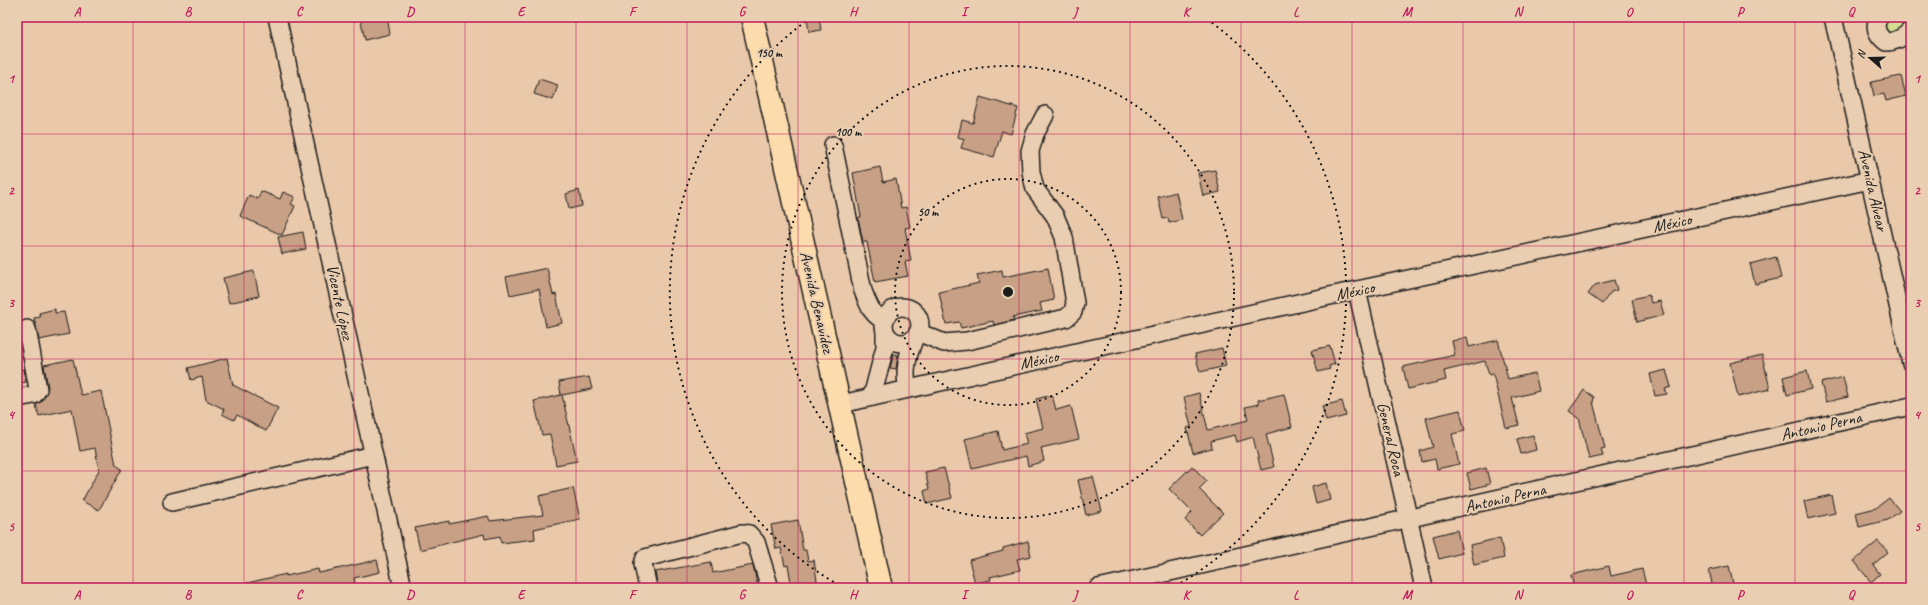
<svg xmlns="http://www.w3.org/2000/svg" width="1928" height="605" font-family="Caveat,sans-serif">
	<style>
		.green { fill: #d2de91; stroke: #777d56 }
		.building { fill: #c7a085; stroke: #1c1c1c }
		.lines { fill: none; stroke-linecap: round; stroke-linejoin: round }
		.minor-casing { stroke: #1c1c1c; stroke-width: 20 }
		.major-casing { stroke: #1c1c1c; stroke-width: 25 }
		.minor { stroke: #e9ceb1; stroke-width: 17 }
		.major { stroke: #fcdcac; stroke-width: 22 }
		.grid { fill: none; stroke: #c2185b; stroke-width: 1; stroke-opacity: 0.55 }
		.ring { fill: none; stroke: #1c1c1c; stroke-width: 2; stroke-dasharray: 2 4 }
		.labels { text-anchor: middle; dominant-baseline: central; stroke-width: 4; stroke-linejoin: round; paint-order: stroke }
		.street-label { font-size: 17px; fill: #1c1c1c; stroke: #e9ceb1 }
		.centre { fill: #1c1c1c; stroke: #e9ceb1; stroke-width: 2 }
		.ring-label { font-size: 12px; text-anchor: middle; font-weight: bold; fill: #1c1c1c; stroke: #e9ceb1; stroke-width: 4; stroke-linejoin: round; paint-order: stroke }
		.neatline { fill: none; stroke: #c2185b; stroke-width: 1.5 }
		.grid-label { font-size: 13px; text-anchor: middle; font-weight: bold; fill: #c2185b }
	</style>
	<rect width="100%" height="100%" fill="#eac9ab"/>
	<filter id="ink" filterUnits="userSpaceOnUse"><feTurbulence type="fractalNoise" baseFrequency=".025" numOctaves="2"/><feDisplacementMap in="SourceGraphic" scale="8" xChannelSelector="R" yChannelSelector="G"/><feConvolveMatrix kernelMatrix="1 2 1 2 8 2 1 2 1" color-interpolation-filters="sRGB"/></filter>
	<g filter="url(#ink)">
		<path class="green" d="M1895,18L1901,21L1903,27L1891,38L1884,28C1885,22 1889,19 1895,18Z"/>
		<g class="building">
			<path d="M360,17H387L390,34L365,40Z"/>
			<path d="M807,17H819L821,30L809,32Z"/>
			<path d="M1901,76L1906,96L1886,101L1884,94L1874,96L1871,82Z"/>
			<path d="M539,79L558,85L553,100L534,94Z"/>
			<path d="M980,97L1018,108L1011,134L1002,131L994,157L961,148L964,139L958,137L962,120L973,123Z"/>
			<path d="M880,167L883,182L896,179L901,208L906,207L910,227L905,228L911,261L905,262L908,276L875,282L867,242H863L858,218L861,217L853,173Z"/>
			<path d="M1215,170L1220,192L1203,196L1198,173Z"/>
			<path d="M579,190L582,206L569,209L566,194Z"/>
			<path d="M261,191L280,199L283,192L295,197L291,204L295,206L282,235L240,216L249,195L258,199Z"/>
			<path d="M1176,192L1182,220L1169,223L1168,218L1163,219L1158,197Z"/>
			<path d="M303,232L306,249L282,254L278,237Z"/>
			<path d="M1776,257L1781,278L1755,284L1750,264Z"/>
			<path d="M547,268L553,295L556,294L562,323L546,327L539,289L510,295L506,277Z"/>
			<path d="M1048,268L1054,300L1040,303L1042,311L1013,317L1014,320L994,325L993,321L961,328L959,322L946,324L939,292L979,283L977,275L1002,270L1003,277Z"/>
			<path d="M254,271L259,296L229,303L223,278Z"/>
			<path d="M1614,280L1617,290L1611,292L1602,304L1588,294L1595,285Z"/>
			<path d="M1649,295L1651,303L1660,301L1664,315L1637,322L1632,299Z"/>
			<path d="M55,309V313L64,312L69,334L39,340L34,318L40,317L39,313Z"/>
			<path d="M1467,337L1469,347L1498,340L1508,379L1535,373L1539,391L1512,398L1519,425L1506,428L1493,374L1489,375L1485,361L1444,371L1446,380L1408,389L1403,367L1455,355L1452,341Z"/>
			<path d="M1330,346L1335,364L1329,366L1330,369L1318,372L1312,350Z"/>
			<path d="M1222,348L1226,366L1200,372L1195,354Z"/>
			<path d="M894,354L898,355L896,369L890,368Z"/>
			<path d="M1762,355L1770,389L1738,397L1730,363Z"/>
			<path d="M227,358L233,385L278,408L266,431L237,415L234,420L222,414L224,409L206,400L202,377L191,380L188,368Z"/>
			<path d="M73,359L81,395L101,391L116,465L122,469L99,510L82,501L99,470L95,448L80,451L72,409L39,416L36,405L42,401L48,388L44,365Z"/>
			<path d="M24,369L26,382L17,384V371Z"/>
			<path d="M1666,370L1671,387L1665,389L1667,394L1655,396L1650,374Z"/>
			<path d="M1807,371L1811,389L1787,395L1783,377Z"/>
			<path d="M589,377L592,389L562,395L577,461L556,465L550,434L542,435L534,401L561,395L559,382Z"/>
			<path d="M1843,377L1848,397L1826,402L1821,383Z"/>
			<path d="M1584,390L1594,397L1593,402L1605,448L1601,449L1603,456L1589,459L1579,418L1569,411Z"/>
			<path d="M1199,393L1208,430L1248,420L1245,407L1259,404L1258,400L1284,394L1292,427L1266,434L1274,467L1261,470L1253,437L1237,442L1235,435L1211,441L1212,448L1193,453L1187,428L1191,427L1184,397Z"/>
			<path d="M1052,395L1056,410L1071,406L1079,439L1041,448L1044,461L1028,466L1026,456L972,469L965,439L998,431L1002,450L1027,444L1024,433L1043,428L1036,399Z"/>
			<path d="M1342,401L1346,416L1326,421L1322,406Z"/>
			<path d="M1460,410L1465,431L1452,434L1459,464L1437,469L1435,459L1422,462L1420,451L1433,447L1426,418Z"/>
			<path d="M1533,435L1536,450L1521,454L1517,439Z"/>
			<path d="M1192,466L1207,481L1199,489L1223,513L1200,535L1185,520L1192,512L1169,489Z"/>
			<path d="M944,468L952,498L927,504L924,491L929,489L925,472Z"/>
			<path d="M1486,468L1490,484L1471,489L1467,473Z"/>
			<path d="M1093,477L1102,511L1086,515L1078,480Z"/>
			<path d="M1326,483L1330,500L1316,504L1312,487Z"/>
			<path d="M573,488L580,519L534,529L535,539L501,543L500,536L485,539L484,534L420,550L415,528L449,521V524L488,516L490,521L543,515L539,496Z"/>
			<path d="M1831,495L1835,513L1808,519L1804,501Z"/>
			<path d="M1889,498L1900,511L1888,520L1859,527L1856,513L1876,508Z"/>
			<path d="M798,520L803,550H806L808,561L814,560L818,588H792L788,565L785,566L781,548L776,549L771,525Z"/>
			<path d="M1457,530L1462,553L1439,559L1433,536Z"/>
			<path d="M1500,538L1504,558L1474,565L1470,545Z"/>
			<path d="M1028,541L1031,556L1017,559L1020,570L990,577L991,580L975,583L969,560L1003,551V548Z"/>
			<path d="M1878,541L1888,552L1873,565L1880,574L1871,582L1854,561Z"/>
			<path d="M377,560L380,572L354,578L356,588H248L247,583L286,574V576L318,569L319,573Z"/>
			<path d="M711,562L713,573L753,565L758,588H724L723,584L702,588H658L655,572Z"/>
			<path d="M1609,566L1611,576L1642,569L1646,585L1636,588H1574L1571,575Z"/>
			<path d="M1729,566L1734,588H1713L1709,570Z"/>
		</g>
		<g class="lines">
			<g class="minor-casing">
				<g id="minor">
					<path d="M277,17L403,588"/>
					<path d="M1833,17L1911,363"/>
					<path d="M1879,17C1873,27 1877,35 1886,42C1897,42 1904,37 1911,30"/>
					<path d="M833,145L863,291C868,303 872,317 885,320"/>
					<path d="M1357,290L1424,588"/>
					<circle cx="902" cy="325" r="18"/>
					<path d="M918,332L944,343L967,341L1066,318L1073,312L1075,303L1064,237L1055,216L1035,189L1031,172L1030,151L1035,134L1045,115"/>
					<path d="M908,388C903,371 908,354 915,337"/>
					<path d="M872,397L885,347V332"/>
					<path d="M17,398L34,395L38,389L27,329"/>
					<path d="M841,404L1357,290L1870,180"/>
					<path d="M172,502L373,455"/>
					<path d="M648,588L643,564L645,558L742,533L749,534L756,542L770,588"/>
					<path d="M1098,588L1911,406"/>
				</g>
			</g>
			<g class="major-casing">
				<path id="major" d="M752,17L881,588"/>
			</g>
			<use href="#minor" class="minor"/>
			<use href="#major" class="major"/>
		</g>
	</g>
	<path class="grid" d="M133,17V588M244,17V588M354,17V588M465,17V588M576,17V588M687,17V588M798,17V588M909,17V588M1019,17V588M1130,17V588M1241,17V588M1352,17V588M1463,17V588M1574,17V588M1684,17V588M1795,17V588M17,134H1911M17,246H1911M17,359H1911M17,471H1911"/>
	<g class="ring">
		<circle cx="1008" cy="292" r="113"/>
		<circle cx="1008" cy="292" r="226"/>
		<path d="M844 588A338 338 0 0 1 809 19M1207 19A338 338 0 0 1 1172 588"/>
	</g>
	<g class="labels">
		<g class="street-label">
			<text transform="translate(1873 190) rotate(77)">Avenida Alvear</text>
			<text transform="translate(1672 223) rotate(-12)">México</text>
			<text transform="translate(1355 291) rotate(-12)">México</text>
			<text transform="translate(340 302) rotate(78)">Vicente López</text>
			<text transform="translate(817 302) rotate(77)">Avenida Benavídez</text>
			<text transform="translate(1039 360) rotate(-12)">México</text>
			<text transform="translate(1821 426) rotate(-13)">Antonio Perna</text>
			<text transform="translate(1391 439) rotate(77)">General Roca</text>
			<text transform="translate(1505 498) rotate(-13)">Antonio Perna</text>
		</g>
	</g>
	<circle cx="1008" cy="292" r="6" class="centre"/>
	<g class="ring-label">
		<text x="769" y="57">150 m</text>
		<text x="848" y="136">100 m</text>
		<text x="928" y="216">50 m</text>
	</g>
	<rect width="1928" height="605" fill="none" stroke="#e9ceb1" stroke-width="44"/>
	<g transform="translate(1870 58) rotate(290)" stroke="#e9ceb1" stroke-width="3" paint-order="stroke">
	<path d="M0-3L7 15L0 10L-7 15Z" fill="#1c1c1c"/>
	<text y="-6" font-size="11" font-weight="bold" text-anchor="middle" fill="#1c1c1c">N</text>
	</g>
	<rect x="22" y="22" width="1884" height="561" class="neatline"/>
	<g class="grid-label">
		<text x="77" y="16">A</text>
		<text x="188" y="16">B</text>
		<text x="299" y="16">C</text>
		<text x="410" y="16">D</text>
		<text x="521" y="16">E</text>
		<text x="632" y="16">F</text>
		<text x="742" y="16">G</text>
		<text x="853" y="16">H</text>
		<text x="964" y="16">I</text>
		<text x="1075" y="16">J</text>
		<text x="1186" y="16">K</text>
		<text x="1296" y="16">L</text>
		<text x="1407" y="16">M</text>
		<text x="1518" y="16">N</text>
		<text x="1629" y="16">O</text>
		<text x="1740" y="16">P</text>
		<text x="1851" y="16">Q</text>
		<text x="11" y="83">1</text>
		<text x="1917" y="83">1</text>
		<text x="11" y="195">2</text>
		<text x="1917" y="195">2</text>
		<text x="11" y="307">3</text>
		<text x="1917" y="307">3</text>
		<text x="11" y="419">4</text>
		<text x="1917" y="419">4</text>
		<text x="11" y="531">5</text>
		<text x="1917" y="531">5</text>
		<text x="77" y="599">A</text>
		<text x="188" y="599">B</text>
		<text x="299" y="599">C</text>
		<text x="410" y="599">D</text>
		<text x="521" y="599">E</text>
		<text x="632" y="599">F</text>
		<text x="742" y="599">G</text>
		<text x="853" y="599">H</text>
		<text x="964" y="599">I</text>
		<text x="1075" y="599">J</text>
		<text x="1186" y="599">K</text>
		<text x="1296" y="599">L</text>
		<text x="1407" y="599">M</text>
		<text x="1518" y="599">N</text>
		<text x="1629" y="599">O</text>
		<text x="1740" y="599">P</text>
		<text x="1851" y="599">Q</text>
	</g>
</svg>
